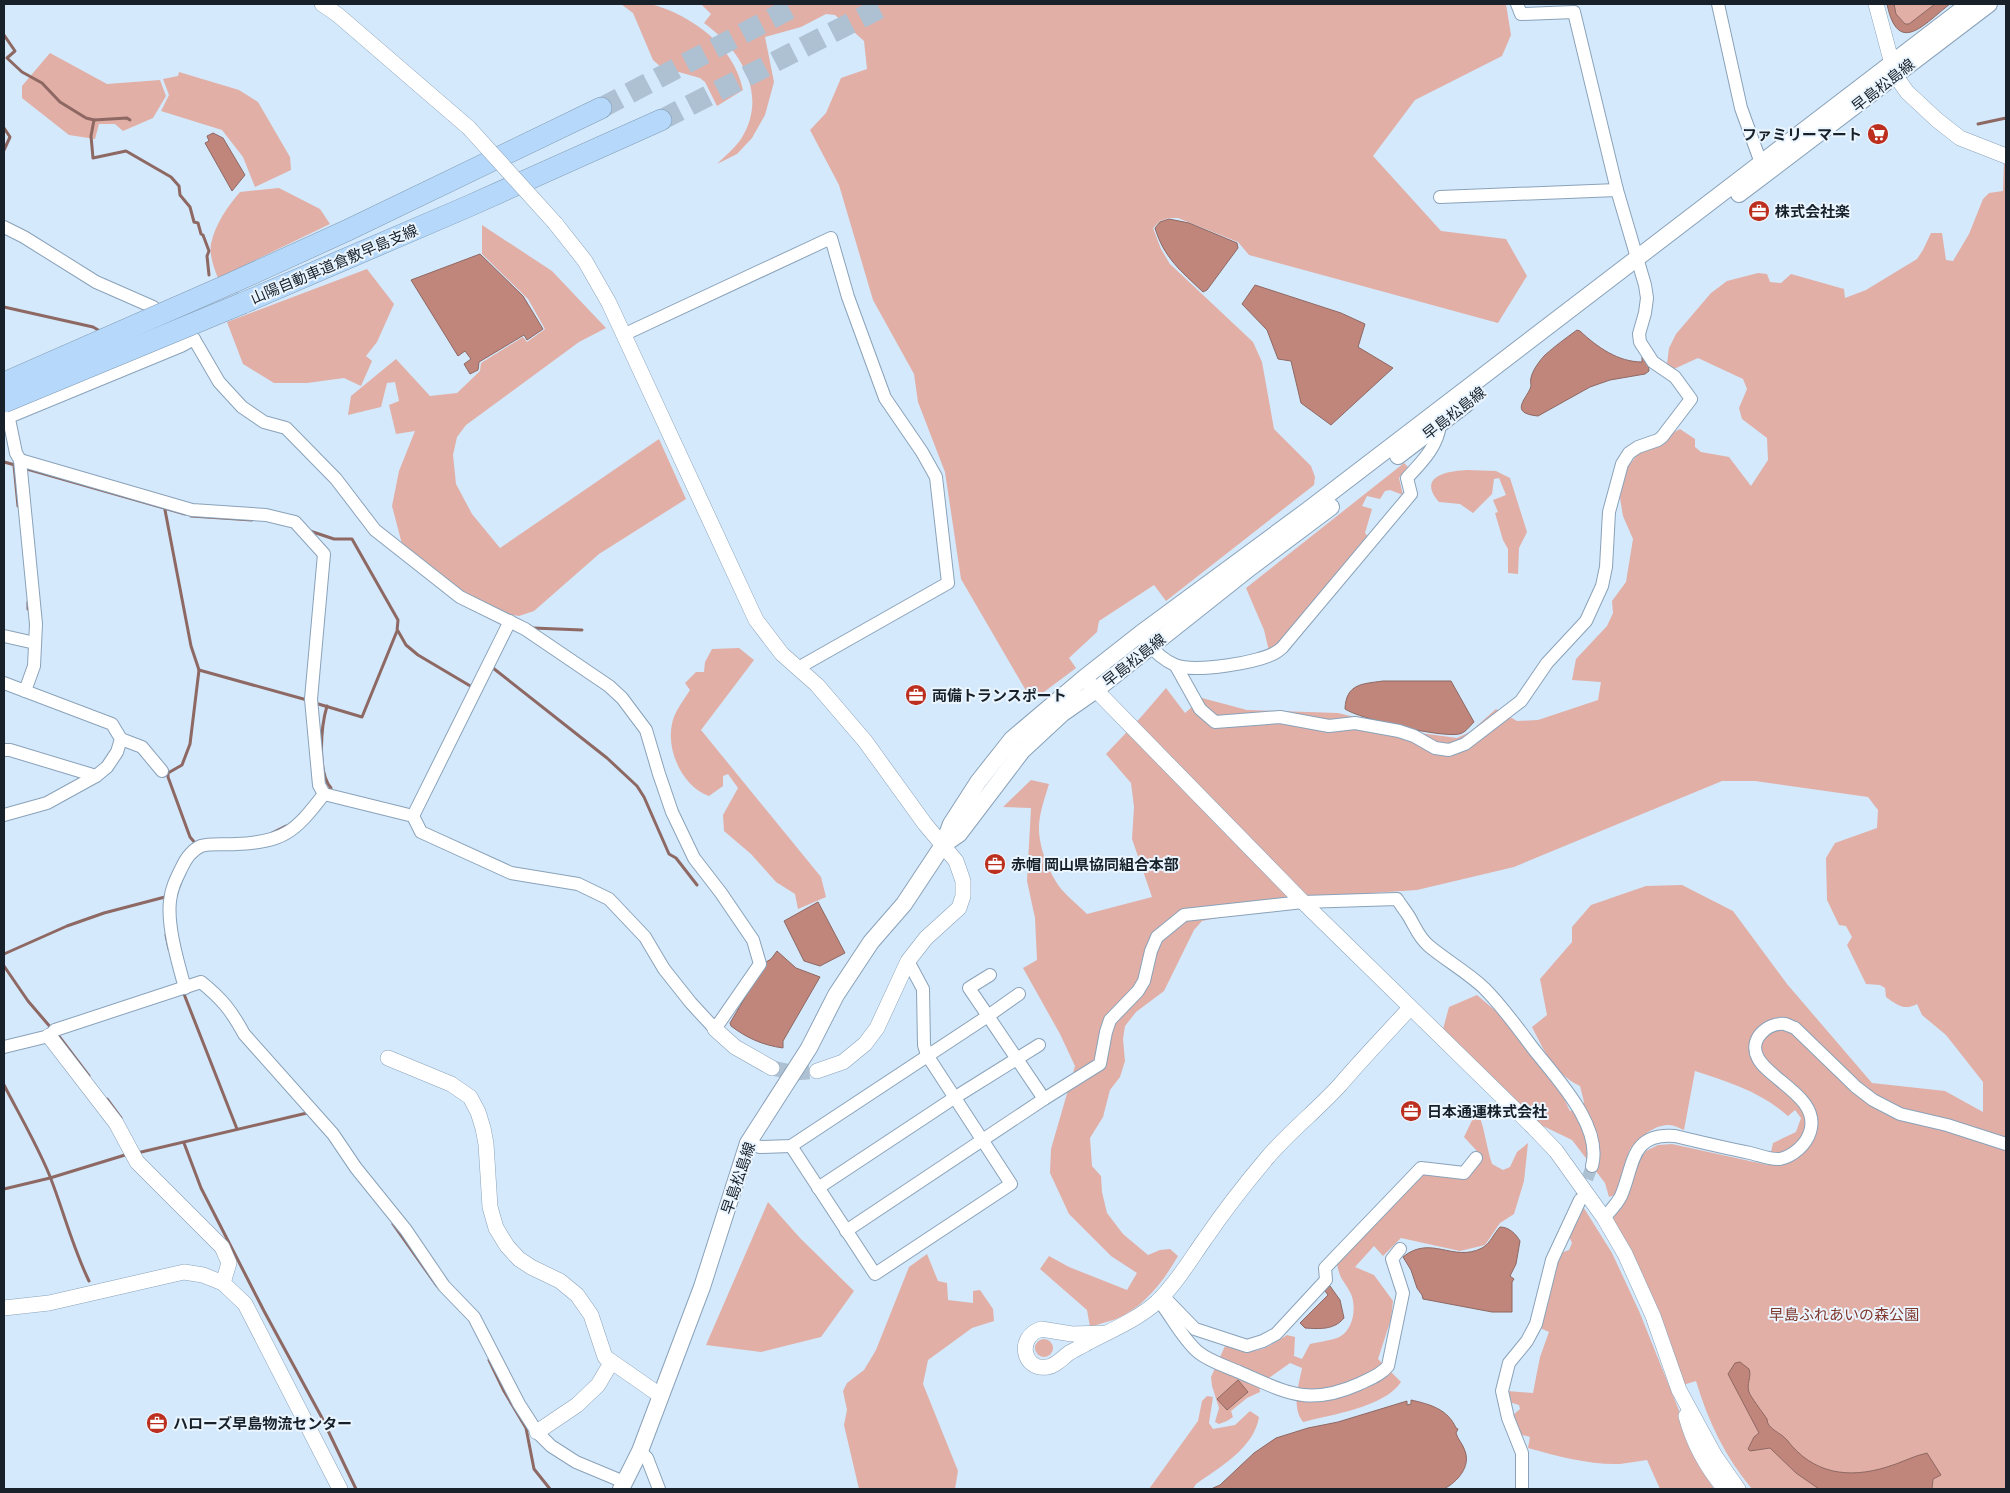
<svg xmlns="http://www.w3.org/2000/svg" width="2010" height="1493" font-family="Manrope,'Noto Sans JP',sans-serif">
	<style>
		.green { fill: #e1afa6 }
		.water { fill: #c0867b; stroke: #8e6863 }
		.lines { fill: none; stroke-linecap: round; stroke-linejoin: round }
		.stream { stroke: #8e6863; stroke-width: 3 }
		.minor-tunnel { stroke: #aec1d2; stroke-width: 12; stroke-dasharray: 12 6; stroke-linecap: butt }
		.tertiary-tunnel { stroke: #aec1d2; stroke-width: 15; stroke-dasharray: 15 8; stroke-linecap: butt }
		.motorway-tunnel { stroke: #aec1d2; stroke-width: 21; stroke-dasharray: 21 11; stroke-linecap: butt }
		.minor-casing { stroke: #8aa2b9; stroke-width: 14 }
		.tertiary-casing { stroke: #8aa2b9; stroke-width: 16 }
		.secondary-casing { stroke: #8aa2b9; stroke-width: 18 }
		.motorway-casing { stroke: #7f99b2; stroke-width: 22 }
		.minor { stroke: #fff; stroke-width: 12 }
		.tertiary { stroke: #fff; stroke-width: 15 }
		.secondary { stroke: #fff; stroke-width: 16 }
		.motorway { stroke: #b6d9fb; stroke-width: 21 }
		.tertiary-bridge-casing { stroke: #8aa2b9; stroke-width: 16; stroke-linecap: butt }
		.motorway-bridge-casing { stroke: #7f99b2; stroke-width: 22; stroke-linecap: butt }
		.tertiary-bridge { stroke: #fff; stroke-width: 15 }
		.motorway-bridge { stroke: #b6d9fb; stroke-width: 21 }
		.labels { text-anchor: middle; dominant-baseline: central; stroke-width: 4; stroke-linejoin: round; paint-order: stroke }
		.street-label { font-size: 15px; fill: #18212a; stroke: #eaf5ff }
		.poi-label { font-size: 15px; font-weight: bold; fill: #18212a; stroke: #eaf5ff; text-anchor: start }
		.park-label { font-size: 15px; fill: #80372c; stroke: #eaf5ff }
	</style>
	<rect width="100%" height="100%" fill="#d4e9fc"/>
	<g class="green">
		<path d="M621,4C630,4 643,2 651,4C693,16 734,46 743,90L717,106L705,82L700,78L661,67L653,60L633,13Z"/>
		<path d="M701,4H1506L1511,35L1502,56L1415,100L1373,156L1441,231L1506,239L1527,276L1498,323L1249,255L1238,242L1178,218H1169L1160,221L1153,228L1161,249L1170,264L1253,342L1262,362L1274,429L1311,466L1315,477L1314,485L1166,601L1154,585L1099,621L1097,632L1069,658L1076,668L1032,701L961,579L945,472L918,402L914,374L873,300L839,185L810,130L826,113L841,78L867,69L864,41L835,15L826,14L801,27L765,37L774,82L765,115L752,138L737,154L717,164C725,156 735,148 741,139C769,95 741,50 704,23L711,14Z"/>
		<path d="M1894,4H1935L1909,24H1905L1896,14Z"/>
		<path d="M50,53L107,84L160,80L166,96L153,118L123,131L115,124H99L95,139L69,135L22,98V86Z"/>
		<path d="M179,72L239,90L258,102L290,157L291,170L255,187L243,157L222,130L161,111L169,95L163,79L178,76Z"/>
		<path d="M2004,163L2006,164V1489H1752C1725,1457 1708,1421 1696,1381L1683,1385L1613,1219L1636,1165L1646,1151L1658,1145L1672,1144L1768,1165L1773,1143L1796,1132L1801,1118L1795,1110L1788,1116C1761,1092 1729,1082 1695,1071L1684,1130C1679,1128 1674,1125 1669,1125C1655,1124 1634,1140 1629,1152C1623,1166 1623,1181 1617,1194L1609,1197L1605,1183L1572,1140L1541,1125L1443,1029L1449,1007L1477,995L1505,1019L1555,1080L1570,1111L1580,1110L1584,1102L1580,1086C1553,1073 1545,1052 1532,1027L1547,1015L1540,979L1572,942V927L1591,905L1646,886L1682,885L1733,911L1787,984L1872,1083L1945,1091L1983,1112V1082L1946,1035L1922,1015L1917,1004C1904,1011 1897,1005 1886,997L1885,988L1880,985L1866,984L1847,945L1852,937L1846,926L1839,925L1827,900L1826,858L1835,843L1877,828L1878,810L1868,797L1755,781H1722L1514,867L1417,890L1314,897L1202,921L1194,930L1164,991L1136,1012L1125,1026L1123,1039L1125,1061L1120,1077L1110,1090L1103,1117L1090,1138L1092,1166L1101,1176L1102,1192L1107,1213L1123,1234L1148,1255L1160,1250L1170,1249L1178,1256C1163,1282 1144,1307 1116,1319C1108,1322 1098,1324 1090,1327L1087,1310L1040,1269L1049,1256L1069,1267L1127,1290L1137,1273L1111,1256L1069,1214L1050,1173L1051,1149L1075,1066L1060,1034L1023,968L1037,960L1035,918L1027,881L1031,808L1003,807L1031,780L1049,784C1045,797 1040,811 1039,825C1038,846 1049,874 1062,890C1069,898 1079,906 1087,914L1152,897L1132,839L1134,807L1131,783L1106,754L1141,717L1166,688L1185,713L1202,698L1247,710L1338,713L1420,733L1457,738L1470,732L1496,709L1517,721L1538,720L1598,700L1601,682L1572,680L1576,659L1607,626L1613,613L1612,601L1626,582L1633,539L1623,516L1620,498L1623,473L1641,450L1680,429L1695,439V447L1701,452L1729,457L1751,486L1768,460L1767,438L1742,419L1739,408L1747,389L1743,379L1698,358L1674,369L1667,364L1669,348L1676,334L1711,293L1727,281L1758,273L1767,274L1770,282L1781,283L1791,274L1844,289L1845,298L1866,290L1917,259L1923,250L1931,233H1942L1946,260L1953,261L1969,234L1983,199L1989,193L2003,191Z"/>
		<path d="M279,188L320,209L330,224L218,278C214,268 209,255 211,244C215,224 228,206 240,192Z"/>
		<path d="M482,225L552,271L606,328L579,342L466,425L457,437L453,455L456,484L472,514L500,548L659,439L686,499L599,554L534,611L519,616L506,614L462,594L402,544L392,506L399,471L415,431L396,434L389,405L399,401L395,382L387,383L381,407L348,415L351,396L396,359L430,396L457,393L480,371L481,363L523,337L527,342L545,329L528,299L482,254Z"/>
		<path d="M367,269L394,304L377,342L366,356L372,361L361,386L344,378L307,383H274L243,364L227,322Z"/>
		<path d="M1404,463L1408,467L1399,478L1403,495L1390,490L1385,491L1380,499L1367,496L1362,506L1372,509L1365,533L1369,538L1278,647L1269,651L1264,630L1246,588Z"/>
		<path d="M1467,470L1496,471L1510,478L1527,532L1519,548L1518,574L1508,573V549L1503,540L1495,513L1498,512L1493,500L1506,495L1499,478L1494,479L1492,494L1473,513L1460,504L1439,502C1417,477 1446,471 1467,470Z"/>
		<path d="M739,648L754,660L701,730L821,877L826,897L798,909L795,894L776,882L751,854L724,831L723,815L738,788L728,774L723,776V786L709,796C683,787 666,751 672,724C674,712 684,700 690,690L685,683L696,672H704L705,662L712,649Z"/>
		<path d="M1477,1110C1485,1128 1486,1146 1492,1164L1503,1170L1510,1167L1517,1152L1528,1143L1524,1181L1514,1214L1500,1223L1485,1245L1460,1251L1401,1238L1383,1256L1374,1246L1355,1267L1374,1275L1393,1301L1391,1319L1378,1359L1401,1382C1385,1407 1330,1415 1303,1422C1291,1407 1299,1384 1302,1368L1290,1363L1259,1385L1260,1392L1247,1398L1231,1411L1233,1417L1227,1421L1219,1424L1215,1422L1219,1408L1212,1386L1211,1377L1225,1346C1256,1355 1260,1352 1287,1335L1295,1337L1294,1356L1302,1359L1310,1344C1318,1342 1335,1340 1341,1336C1354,1328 1357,1305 1350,1292C1343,1279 1340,1280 1337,1264L1420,1171L1465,1176L1478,1156L1476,1150L1464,1137Z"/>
		<path d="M768,1202L800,1238L854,1291L821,1337L761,1352L706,1345Z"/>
		<path d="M1582,1205L1612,1253L1639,1311L1705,1475L1714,1489H1660L1647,1460C1638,1461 1629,1463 1620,1464C1591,1465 1556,1456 1528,1448L1530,1437L1519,1434L1512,1416L1520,1409L1519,1405L1509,1402L1507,1391L1533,1393L1540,1357L1549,1332L1538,1327L1558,1254L1569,1250L1572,1243L1569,1236Z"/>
		<path d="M927,1254L938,1281L947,1283L948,1300L973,1303V1291L980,1290L993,1309L994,1321L972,1328L928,1360L923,1384L958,1471L955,1489H859L844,1425L847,1410L843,1391L847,1383L864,1370L876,1350L909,1267Z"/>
		<circle cx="1044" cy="1348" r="9"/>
		<path d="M1207,1396L1213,1397L1209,1423L1213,1429L1235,1425L1250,1411L1259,1417C1254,1448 1220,1467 1196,1484L1193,1489H1149L1198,1421L1202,1401Z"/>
	</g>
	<g class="water">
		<path d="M1887,4H1894L1896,14L1905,24H1909L1935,4H1950C1924,24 1898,57 1887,4Z"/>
		<path d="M213,133L223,138L245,175L232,191L205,143L209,141L207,136Z"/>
		<path d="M1169,219L1189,223L1237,243L1238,248L1207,290L1203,292C1181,271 1164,258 1155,228L1160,222Z"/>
		<path d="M480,254L523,296L543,329L527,340L524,335L479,362L478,370L470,374L464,364L471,359L465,351L458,356L411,280Z"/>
		<path d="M1255,285L1341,313L1365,324L1358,347L1393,368L1331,425L1301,403L1291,361L1278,359L1267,330L1242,304Z"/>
		<path d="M1577,330L1580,331C1597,347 1618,362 1642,362V357H1644L1645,362H1648L1649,371L1645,374L1610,380L1590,387L1538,416C1507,413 1528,398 1531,386C1531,384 1530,381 1531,378C1532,371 1540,360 1545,355C1555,346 1566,338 1577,330Z"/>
		<path d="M1383,681H1451L1474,722C1469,727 1465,733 1459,734C1441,738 1360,719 1345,709C1346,683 1363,684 1383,681Z"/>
		<path d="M818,902L845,953L820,966L804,961L784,921Z"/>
		<path d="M777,951L796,968L820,977L783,1041V1048C762,1045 747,1038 731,1026L730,1023L766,962L771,959Z"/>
		<path d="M1500,1227C1509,1227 1516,1234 1520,1241L1516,1264L1510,1276L1514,1279L1512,1282V1312H1492L1423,1299L1422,1295L1417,1288L1411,1270L1403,1257C1431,1234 1453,1263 1482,1248C1490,1244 1494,1233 1500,1227Z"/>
		<path d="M1330,1286L1340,1300L1344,1318C1334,1330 1320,1329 1305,1328L1300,1323L1328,1295L1325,1291Z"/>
		<path d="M1740,1362L1749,1369C1752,1377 1746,1384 1749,1392C1750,1396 1763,1413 1767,1419C1767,1429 1780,1432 1787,1440C1813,1474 1848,1479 1887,1467C1901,1463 1913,1456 1927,1453L1941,1475L1933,1479L1932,1489H1819L1796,1473L1770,1448L1750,1451L1748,1449L1754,1437L1759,1433L1728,1374L1735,1363Z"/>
		<path d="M1238,1380L1248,1392L1227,1410L1217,1399Z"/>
		<path d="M1411,1400C1429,1404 1448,1409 1456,1428L1458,1429L1456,1433C1458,1440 1463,1444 1465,1451C1471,1467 1457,1482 1444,1489H1211L1220,1485L1254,1453L1276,1438L1308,1428L1338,1422L1407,1401V1405L1411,1404Z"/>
	</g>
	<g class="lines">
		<g class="stream">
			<path d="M4,35L15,51L7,58L22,72L42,83L60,102L86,118L94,120L127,118L130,120"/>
			<path d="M94,120L91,136L93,158L126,151L171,177L179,186L180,195L190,207L194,222L198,223L201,234L203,235L209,251L207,256L209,275"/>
			<path d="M1978,124L2006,118"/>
			<path d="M4,128L10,137L4,150"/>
			<path d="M4,307L93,327L100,331"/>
			<path d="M4,462L15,465"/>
			<path d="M14,465L18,506"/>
			<path d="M27,469L185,514"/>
			<path d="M165,510L191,646L199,670L190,744L182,765L168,773V777L190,837L196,844"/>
			<path d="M191,516L252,520"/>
			<path d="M310,531L334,539H352L398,620L397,631L362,717L315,703"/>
			<path d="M28,602V609"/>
			<path d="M533,628L582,630"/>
			<path d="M398,631L406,645L418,655L472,687L473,686"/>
			<path d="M493,668L607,758L637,786L644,797L669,854L676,858L697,885"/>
			<path d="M199,670L307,700"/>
			<path d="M327,706C321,726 317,772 331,788L329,789"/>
			<path d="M272,833L286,826"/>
			<path d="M166,935L169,949"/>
			<path d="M4,954L67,926L104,913L165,897"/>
			<path d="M4,966L28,1001L52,1029"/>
			<path d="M184,994L237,1129"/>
			<path d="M58,1035L89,1076"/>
			<path d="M4,1085C19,1114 36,1143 49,1174C63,1209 72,1246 89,1281"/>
			<path d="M107,1099L121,1118"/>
			<path d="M184,1143L201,1188L264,1311L321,1416L356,1489"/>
			<path d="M137,1153L307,1113L308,1114"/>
			<path d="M4,1189L50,1178L125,1155"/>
			<path d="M393,1224L437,1286"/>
			<path d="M489,1360L504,1391L526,1428L534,1469L550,1489"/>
		</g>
		<path class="minor-tunnel" d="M1581,1196L1592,1166"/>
		<path class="tertiary-tunnel" d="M772,1068L795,1073L817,1071"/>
		<g class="motorway-tunnel">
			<path d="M601,108L799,4"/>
			<path d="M661,120L888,4"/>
		</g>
		<g class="minor-casing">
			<g id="minor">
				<path d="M1718,4L1741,108L1761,163"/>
				<path d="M1440,197L1617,190"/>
				<path d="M4,227L24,237L96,282L153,307L194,339L219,382L242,407L264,422L286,428L336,479L375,530L460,597L525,629L609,686L622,698L646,730L659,774L672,812L694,858L721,893L753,940L760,964L715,1029L691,1003L664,969L645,937L609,899L578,884L511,873L421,832L413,816L324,794L319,785L311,699L324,554L295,522L266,515L192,510L20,460"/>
				<path d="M623,335L831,238L848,297L885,398L922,452L936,477L948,583L798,668"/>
				<path d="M4,419L181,346L194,339"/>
				<path d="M4,636L35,643"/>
				<path d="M1145,640C1153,650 1163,660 1175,665C1193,673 1261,663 1278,651C1281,649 1284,646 1286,643L1411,494L1407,478C1422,462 1438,446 1440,424"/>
				<path d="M1176,666L1200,709L1215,722L1280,717L1329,726L1355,723L1399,731L1414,736L1435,748L1449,750L1465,744L1521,701L1547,663L1586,621L1602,586L1606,567L1609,512L1622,464L1629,453L1638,447L1658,440L1662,437L1691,399L1675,377L1653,362L1640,342L1639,334L1645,313L1647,298L1645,285L1617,190L1574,12L1521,14L1517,4"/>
				<path d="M4,683L25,691L34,666L36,624L20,460L16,453L4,395"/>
				<path d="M121,739L142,747L162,771"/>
				<path d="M4,750H10L96,776"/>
				<path d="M4,815L47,803L96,776L107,767L117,752L121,739L112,724L25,691"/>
				<path d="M413,816L510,621"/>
				<path d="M990,975L969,988L988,1016L1019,994"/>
				<path d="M185,988C178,963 167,926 170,901C171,889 176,879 181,869C185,860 192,850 201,846C210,843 226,845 236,844C284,842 295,832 324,794"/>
				<path d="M4,1047L49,1036L55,1030L201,982C222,999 231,1010 244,1034L333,1134L356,1168L406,1230L444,1286L474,1317L519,1404L537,1432L551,1446L576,1462L624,1482"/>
				<path d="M748,1143L760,1147L791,1146L988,1016L1044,1099"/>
				<path d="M791,1146L875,1274L1011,1184L927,1055L924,1045L923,989L908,961"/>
				<path d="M818,1188L954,1098L1039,1045"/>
				<path d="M1604,1218C1610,1211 1617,1204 1621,1196C1634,1166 1630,1132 1675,1136C1700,1142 1725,1148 1750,1153C1759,1155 1770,1160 1780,1159C1793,1156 1806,1145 1810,1132C1821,1098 1769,1080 1758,1058C1748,1040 1767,1022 1785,1024C1788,1025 1792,1027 1795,1028L1856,1087L1873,1100L1900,1114L1947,1125L2006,1144"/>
				<path d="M846,1231L1044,1099L1100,1064L1106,1032L1110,1020L1138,991L1144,981L1151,951L1157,937L1184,915L1303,902L1397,899C1400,904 1404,909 1408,915C1415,926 1418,937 1429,946C1447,961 1467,972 1484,988C1502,1006 1517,1027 1532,1047C1555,1077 1603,1125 1592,1166"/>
				<path d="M1163,1296L1195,1329L1247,1346L1263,1341L1276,1334L1326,1280L1325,1268L1421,1168L1464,1173L1476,1158"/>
				<path d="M1163,1306C1174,1321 1184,1340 1198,1352C1209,1361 1225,1366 1239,1372C1286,1392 1307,1407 1359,1384C1369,1379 1381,1375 1388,1366L1403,1293L1392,1259L1400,1249"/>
				<path d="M640,1451L647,1458L659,1489"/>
				<path d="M1522,1489V1453L1508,1418L1502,1391L1509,1363L1527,1341L1536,1324L1552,1260L1580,1200"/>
			</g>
		</g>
		<g class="tertiary-casing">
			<g id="tertiary">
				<path d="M322,4L338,15L469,128"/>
				<path d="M1876,4L1895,75L1907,92L1937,120L1960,138L2006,156"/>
				<path d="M555,223L585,261L609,303L756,620L782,654L817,685L865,741L925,824L956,861L963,881V896L959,908L926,938L908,961L877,1028L865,1044L843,1062L817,1071"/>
				<path d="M1087,681L1303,902L1534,1128L1556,1151L1604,1218L1625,1254L1653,1316L1679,1390L1715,1456L1738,1489"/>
				<path d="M715,1029L735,1047L772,1068"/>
				<path d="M49,1036L116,1123L137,1162L222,1247L229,1263L223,1283L245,1304L340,1489"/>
				<path d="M388,1058L451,1084L470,1097L478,1112L483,1128L486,1144L490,1207L496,1228L507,1246L519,1259L531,1267L560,1281L577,1295L591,1315L605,1357L661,1396"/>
				<path d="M4,1308L49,1303L184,1272L203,1275L223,1283"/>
				<path d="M1106,1333L1072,1334L1041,1329C1016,1337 1023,1371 1047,1367C1056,1366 1062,1358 1069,1353C1076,1349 1082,1346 1089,1342C1112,1330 1138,1319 1157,1302C1176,1284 1190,1260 1205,1239C1224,1211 1245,1184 1267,1158C1289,1132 1316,1111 1339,1086C1362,1059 1386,1034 1410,1008"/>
				<path d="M1686,1416C1693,1442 1707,1468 1725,1489"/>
				<path d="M537,1432L577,1405L598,1385L611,1363"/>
			</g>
		</g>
		<g class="secondary-casing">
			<g id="secondary">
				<path d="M1739,194L1989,4"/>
				<path d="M1398,456L1466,404"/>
				<path d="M943,845L959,834L1022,751L1063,713L1096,690L1251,567L1331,507"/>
				<path d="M621,1489L640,1451L702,1287L748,1143L809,1048L836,995L871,942L904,904L943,845L951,824L978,782L1012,739L1084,678L1140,634L1308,510L1969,4"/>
			</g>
		</g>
		<g class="motorway-casing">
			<g id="motorway">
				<path d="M234,282L348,230L601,108"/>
				<path d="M243,303L469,206L661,120"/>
			</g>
		</g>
		<use href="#minor" class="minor"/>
		<use href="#tertiary" class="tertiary"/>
		<use href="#secondary" class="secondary"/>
		<use href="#motorway" class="motorway"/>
		<g class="tertiary-bridge-casing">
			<path id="tertiary-bridge" d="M469,128L555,223"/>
		</g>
		<g class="motorway-bridge-casing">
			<g id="motorway-bridge">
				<path d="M4,383L234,282"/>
				<path d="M4,402L243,303"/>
			</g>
		</g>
		<use href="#tertiary-bridge" class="tertiary-bridge"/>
		<use href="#motorway-bridge" class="motorway-bridge"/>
	</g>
	<defs>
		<g id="supermarket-disc" transform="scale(1.125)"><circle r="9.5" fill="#bc2f1f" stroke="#eaf5ff"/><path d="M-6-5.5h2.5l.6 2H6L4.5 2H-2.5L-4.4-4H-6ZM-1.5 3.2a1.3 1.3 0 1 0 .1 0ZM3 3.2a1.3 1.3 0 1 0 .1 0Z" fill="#fff"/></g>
		<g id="office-disc" transform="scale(1.125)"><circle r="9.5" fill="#bc2f1f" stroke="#eaf5ff"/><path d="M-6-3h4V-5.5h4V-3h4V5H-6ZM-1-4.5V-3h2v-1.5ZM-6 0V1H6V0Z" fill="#fff"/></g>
	</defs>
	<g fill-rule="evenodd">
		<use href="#supermarket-disc" x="1878" y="134"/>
		<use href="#office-disc" x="1759" y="211"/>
		<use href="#office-disc" x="916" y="695"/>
		<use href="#office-disc" x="995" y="864"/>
		<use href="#office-disc" x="1411" y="1111"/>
		<use href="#office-disc" x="157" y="1423"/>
	</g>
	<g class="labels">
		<g class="street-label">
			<text transform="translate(1883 85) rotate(-38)">早島松島線</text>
			<text transform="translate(334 264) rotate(-23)">山陽自動車道倉敷早島支線</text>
			<text transform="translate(1454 413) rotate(-38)">早島松島線</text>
			<text transform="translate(1134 660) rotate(-38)">早島松島線</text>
			<text transform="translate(738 1178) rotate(-71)">早島松島線</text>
		</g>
		<g class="poi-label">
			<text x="1862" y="134" text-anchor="end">ファミリーマート</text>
			<text x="1775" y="211">株式会社楽</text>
			<text x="932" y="695">両備トランスポート</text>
			<text x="1011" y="864">赤帽 岡山県協同組合本部</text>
			<text x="1427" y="1111">日本通運株式会社</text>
			<text x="173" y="1423">ハローズ早島物流センター</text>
		</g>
		<g class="park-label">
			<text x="1844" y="1314">早島ふれあいの森公園</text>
		</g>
	</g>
	<rect width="2010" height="1493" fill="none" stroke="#18212a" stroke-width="10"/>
</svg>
